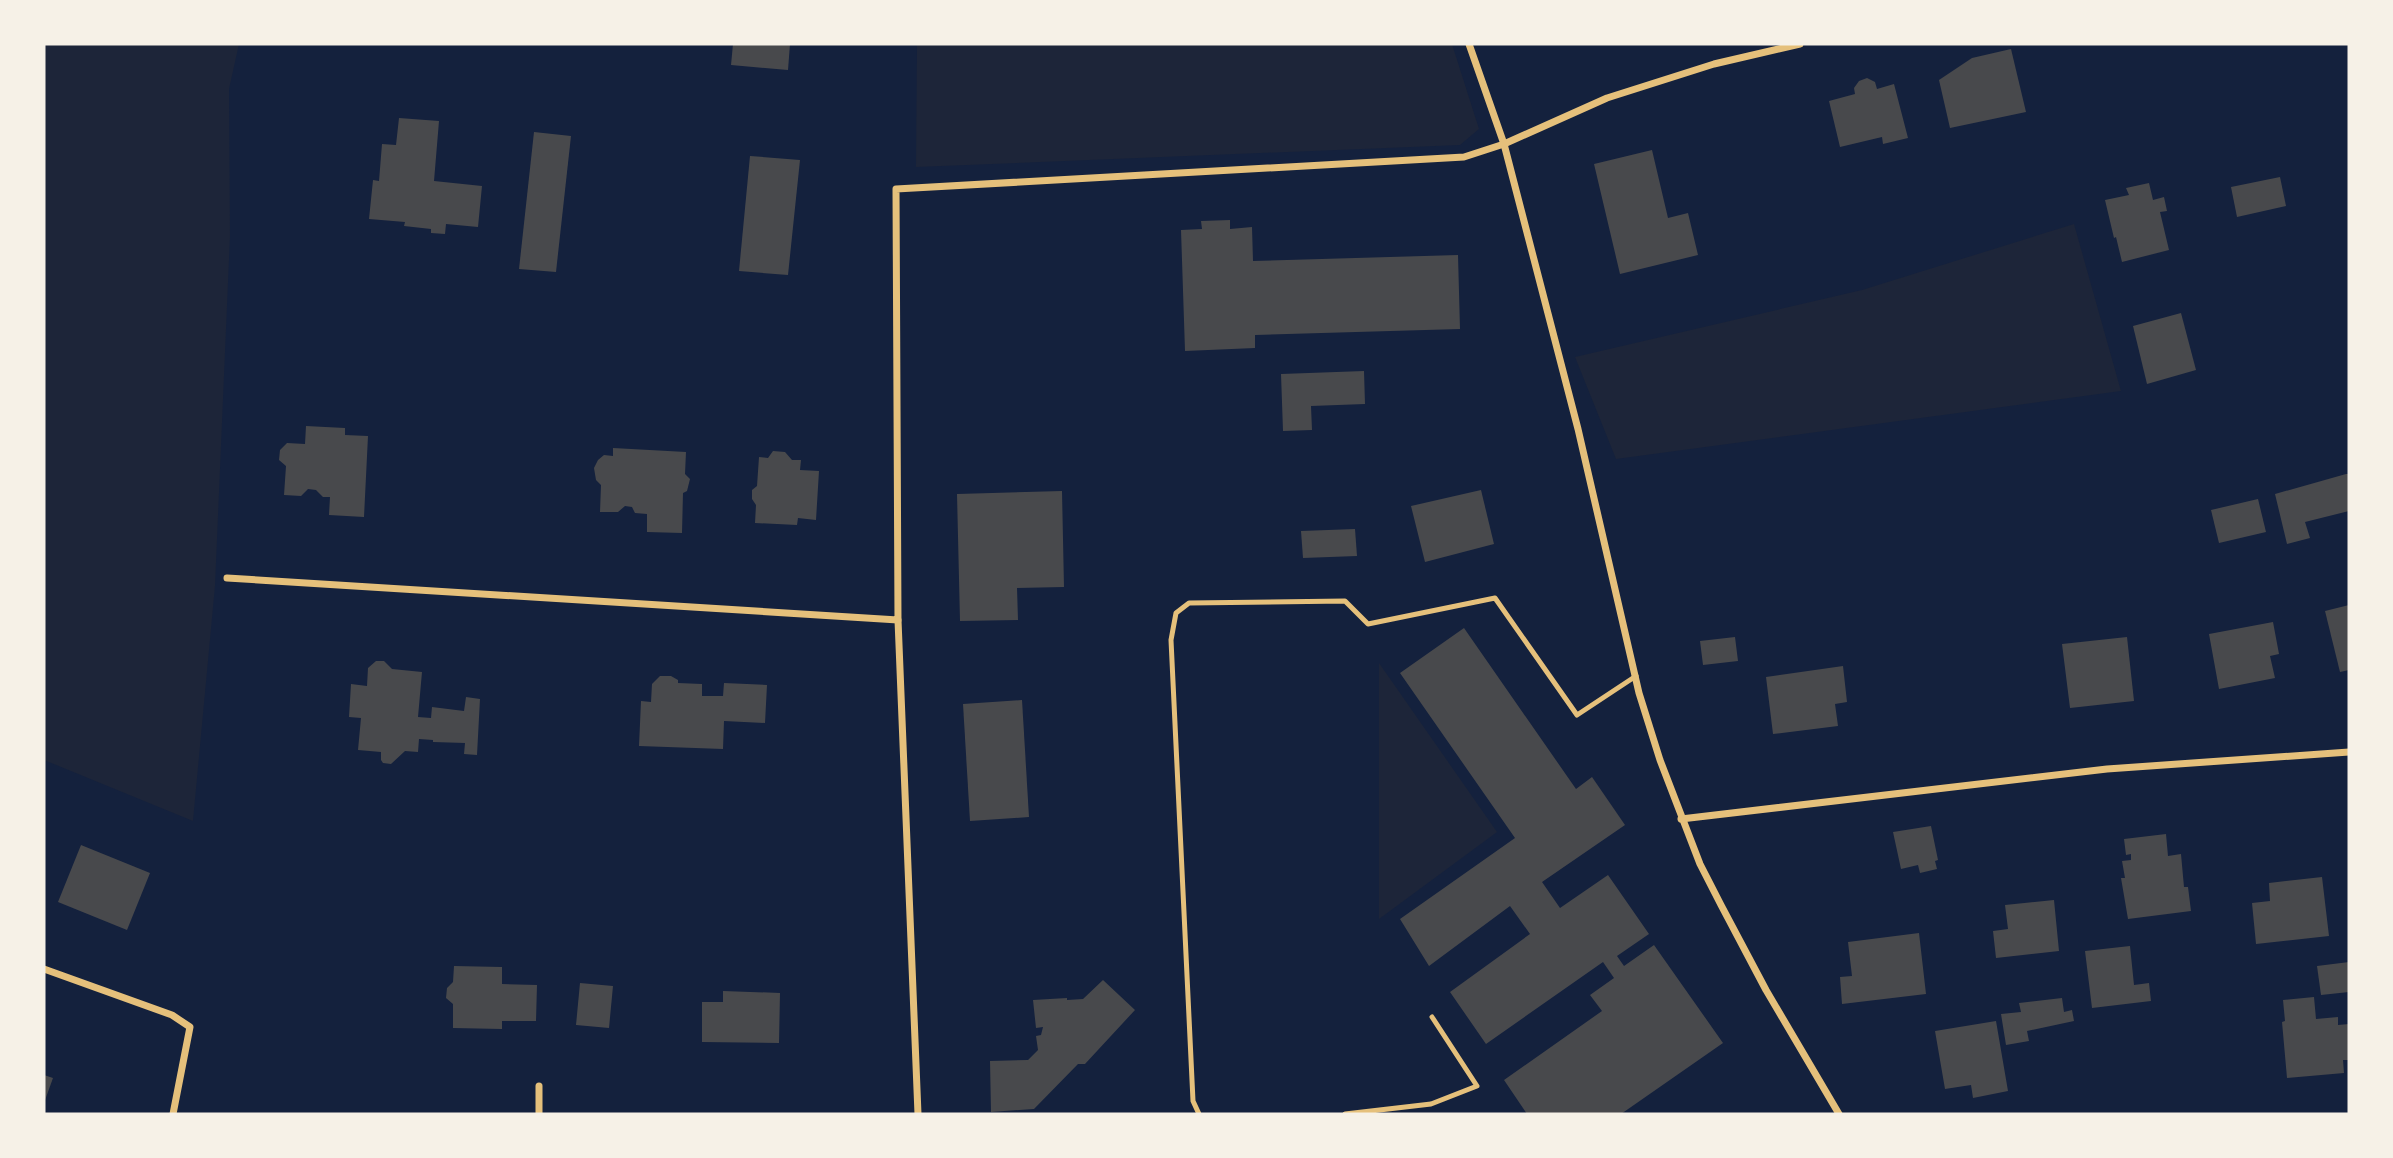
<svg xmlns="http://www.w3.org/2000/svg" width="2393" height="1158" font-family="Signika,sans-serif">
	<style>
		.green { fill: #1d2539 }
		.building { fill: #48494c }
		.lines { fill: none; stroke-linecap: round; stroke-linejoin: round }
		.service { stroke: #e5c07b; stroke-width: 5 }
		.minor { stroke: #e5c07b; stroke-width: 7 }
	</style>
	<rect width="100%" height="100%" fill="#14213d"/>
	<g class="green">
		<path d="M44,44H239L229,89L230,236L215,586L193,821L44,760Z"/>
		<path d="M917,44H1452L1479,129L1460,145L916,167Z"/>
		<path d="M2074,224L2121,391L1616,459L1575,357L1862,290Z"/>
		<path d="M1379,663L1497,832L1379,919Z"/>
	</g>
	<g class="building">
		<path d="M733,44H790L788,70L731,65Z"/>
		<path d="M2011,49L2026,112L1950,128L1939,80L1972,58Z"/>
		<path d="M1867,78L1875,82L1877,89L1894,84L1908,138L1883,144L1882,137L1840,147L1829,101L1855,94L1854,88L1859,81Z"/>
		<path d="M399,118L439,121L434,181L482,186L478,227L446,224L445,234L431,233V229L404,226L405,222L369,219L373,180L379,181L382,144L396,145Z"/>
		<path d="M534,132L571,136L556,272L519,269Z"/>
		<path d="M1652,150L1668,218L1688,213L1698,255L1620,274L1594,164Z"/>
		<path d="M750,156L800,160L788,275L739,271Z"/>
		<path d="M2280,177L2286,206L2237,217L2231,187Z"/>
		<path d="M2149,183L2153,200L2164,197L2167,211L2160,212L2169,250L2122,262L2116,237L2114,238L2105,200L2129,195L2126,188Z"/>
		<path d="M1230,220V229L1252,227L1253,261L1458,255L1460,329L1255,335V348L1185,351L1181,230L1202,229L1201,221Z"/>
		<path d="M2181,313L2196,370L2147,384L2133,326Z"/>
		<path d="M1364,371L1365,404L1311,406L1312,430L1283,431L1281,374Z"/>
		<path d="M306,426L345,428V435L368,436L364,517L329,515L330,497H323L316,490L308,489L301,496L284,495L286,466L279,460L280,450L287,443L305,444Z"/>
		<path d="M613,448L686,452L685,474L690,479L687,491L683,493L682,533L647,532V514L635,513L632,507L625,506L618,512H600L601,485L596,480L594,468L598,460L604,455L613,456Z"/>
		<path d="M773,451L785,452L792,460H801L800,470L819,471L816,520L798,518L797,525L755,523L756,505L752,499V490L757,486L759,457L768,458Z"/>
		<path d="M2346,474H2349V511L2305,522L2310,538L2287,544L2275,494Z"/>
		<path d="M1481,490L1494,544L1425,562L1411,506Z"/>
		<path d="M1062,491L1064,587L1017,588L1018,620L960,621L957,494Z"/>
		<path d="M2258,499L2266,532L2219,543L2211,510Z"/>
		<path d="M1355,529L1357,556L1303,558L1301,531Z"/>
		<path d="M2349,605V670L2340,672L2325,611Z"/>
		<path d="M2273,622L2279,654L2270,656L2275,678L2219,689L2209,634Z"/>
		<path d="M1464,628L1576,789L1592,777L1625,825L1542,882L1560,908L1608,875L1649,934L1617,956L1624,966L1654,945L1723,1043L1621,1114H1527L1504,1080L1602,1011L1590,995L1614,978L1603,962L1486,1044L1450,992L1530,934L1510,906L1429,966L1400,919L1515,838L1400,673Z"/>
		<path d="M1735,637L1738,661L1703,665L1700,641Z"/>
		<path d="M2127,637L2134,701L2070,708L2062,644Z"/>
		<path d="M376,661H384L392,669L422,672L418,717L431,718L432,707L464,711L466,697L480,699L477,755L464,754L465,743L433,742V740L419,739L418,752L405,751L391,764L383,763L381,760V752L358,750L361,718L349,717L351,684L367,686L368,668Z"/>
		<path d="M1843,666L1847,702L1835,704L1838,726L1773,734L1766,677Z"/>
		<path d="M660,676H671L678,680V683L702,684V696H723L724,683L767,685L765,723L724,721L723,749L639,746L641,701L651,702L652,684Z"/>
		<path d="M1022,700L1029,817L970,821L963,704Z"/>
		<path d="M1931,826L1938,860L1935,861L1937,869L1920,873L1918,865L1901,869L1893,832Z"/>
		<path d="M2166,834L2168,856L2181,854L2184,887H2188L2191,911L2128,919L2121,878H2125L2122,861L2131,860V854L2126,855L2124,839Z"/>
		<path d="M81,845L150,873L127,930L58,902Z"/>
		<path d="M2322,877L2329,936L2256,944L2252,903L2270,901L2269,883Z"/>
		<path d="M2054,900L2059,951L1996,958L1993,931L2008,929L2005,905Z"/>
		<path d="M1919,933L1926,994L1842,1004L1840,977L1852,976L1848,942Z"/>
		<path d="M2130,946L2134,985L2149,983L2151,1001L2092,1008L2085,951Z"/>
		<path d="M2349,962V992L2321,995L2317,966Z"/>
		<path d="M454,966L502,967V984L537,985L536,1021H502V1029L453,1028V1004L446,998L447,988L453,982Z"/>
		<path d="M1103,980L1135,1010L1085,1064H1078L1034,1109L991,1112L990,1061L1028,1060L1038,1050L1036,1036L1041,1035L1043,1027L1036,1028L1033,1000L1067,998V1000L1083,999Z"/>
		<path d="M580,983L613,986L609,1028L576,1025Z"/>
		<path d="M723,991L780,993L779,1043L702,1042V1002H723Z"/>
		<path d="M2314,997L2316,1019L2338,1017V1025L2349,1024V1060H2343L2344,1073L2287,1078L2282,1022L2285,1021L2283,1000Z"/>
		<path d="M2062,998L2064,1012L2072,1010L2074,1021L2027,1031L2029,1041L2006,1045L2001,1014L2021,1012L2019,1003Z"/>
		<path d="M1996,1021L2008,1091L1973,1098L1971,1085L1945,1089L1935,1031Z"/>
		<path d="M44,1075L53,1078L44,1103Z"/>
	</g>
	<g class="lines">
		<g class="service">
			<path d="M1199,1114L1193,1101L1171,640L1176,613L1189,603L1345,601L1368,624L1495,598L1577,715L1636,676"/>
			<path d="M1345,1114L1431,1104L1477,1086L1432,1017"/>
		</g>
		<g class="minor">
			<path d="M1469,44L1504,144L1578,429L1639,693L1660,760L1700,864L1721,905L1766,990L1839,1114"/>
			<path d="M227,578L898,620L896,189L1464,157L1504,144L1607,98L1714,64L1800,44"/>
			<path d="M898,620L918,1114"/>
			<path d="M1681,819L2107,769L2349,752"/>
			<path d="M44,969L172,1015L190,1027L173,1114"/>
			<path d="M539,1114V1086"/>
		</g>
	</g>
	<rect width="2393" height="1158" fill="none" stroke="#f6f1e7" stroke-width="91"/>
</svg>
